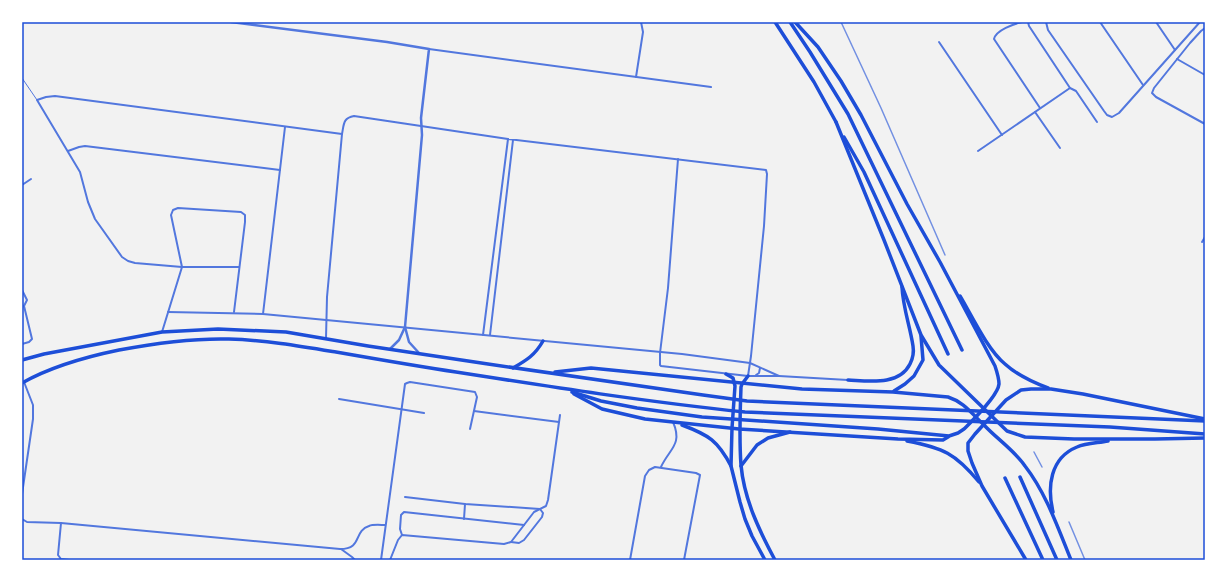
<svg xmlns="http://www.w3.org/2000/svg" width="1227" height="582" font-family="Manrope,sans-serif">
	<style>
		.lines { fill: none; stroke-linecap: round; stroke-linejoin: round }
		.service { stroke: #5277de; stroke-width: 1 }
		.minor { stroke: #5277de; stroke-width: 2 }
		.tertiary { stroke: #5277de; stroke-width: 2.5 }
		.primary { stroke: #1d4ed8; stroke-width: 3.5 }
		.trunk { stroke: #1d4ed8; stroke-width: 3.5 }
		.rail { stroke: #7290e2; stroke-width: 1.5 }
		.neatline { fill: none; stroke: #1d4ed8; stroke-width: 1.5 }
	</style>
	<rect width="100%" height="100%" fill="#f2f2f2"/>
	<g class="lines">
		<g class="service">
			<path d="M22,78L37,100"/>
			<path d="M895,560H896"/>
		</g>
		<g class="minor">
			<path d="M1022,22C1014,24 996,30 994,39L1040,108"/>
			<path d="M1028,22L1029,26L1070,88L1076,91L1097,122"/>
			<path d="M1046,22L1048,30L1104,111L1107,115L1112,117L1119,113L1200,22"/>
			<path d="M1100,22L1143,85"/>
			<path d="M1156,22L1175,50"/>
			<path d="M1205,28L1201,31L1190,43L1154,88L1152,93L1156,97L1205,124"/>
			<path d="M939,42L1002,135"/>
			<path d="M429,49L711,87"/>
			<path d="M1177,59L1205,75"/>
			<path d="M636,77L643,32L641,22"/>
			<path d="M1035,112L1060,148"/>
			<path d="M68,151L79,147L85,146L280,170"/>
			<path d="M978,151L1070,88"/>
			<path d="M678,159L668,288L660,353V365L661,366L748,376H779L848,380"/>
			<path d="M22,185L31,179"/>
			<path d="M1202,242L1205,237"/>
			<path d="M239,267H182L135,263L128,261L122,257L95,219L88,202L80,172L37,100L46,97L55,96L342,134"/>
			<path d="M22,290L27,300L24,306L32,339L29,342L22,344"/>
			<path d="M168,312L263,314L682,354L750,363L779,376"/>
			<path d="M263,314L285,127"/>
			<path d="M162,332L182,267L171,215L173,210L178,208L241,212L245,215V222L234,312"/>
			<path d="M483,335L508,139"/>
			<path d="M490,335L513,140"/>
			<path d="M326,338L327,297L342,134C344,124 343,118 354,116L508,139L766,170L767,174L764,226L751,356L748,376"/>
			<path d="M756,375L759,373L760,368"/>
			<path d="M339,399L424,413"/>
			<path d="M474,411L559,422"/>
			<path d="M661,467C669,449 683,445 673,422"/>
			<path d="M22,494L33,419V405L24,382"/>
			<path d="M405,497L465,504L540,509L543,513L542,517L524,540L519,543L511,542"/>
			<path d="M22,519L27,522L61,523L340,549C363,549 353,531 369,526C373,524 381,525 385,525"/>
			<path d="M464,519L465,504"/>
			<path d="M61,523L58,555L61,559L69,560"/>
			<path d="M402,535L400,529L401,515L404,512L524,525"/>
			<path d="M341,549L352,557L355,560"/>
			<path d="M381,560L405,384L407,383L410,382L475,392L477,397L470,429"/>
			<path d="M390,560L398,540L402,535L504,544L511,542L534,512L546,506L548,500L560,415"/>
			<path d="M630,560L645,476L649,470L655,467L696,473L700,475L684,560"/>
		</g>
		<g class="tertiary">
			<path d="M231,22L387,42L429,49L421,118L422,135L405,327L409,342L419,353"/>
			<path d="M390,349L399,340L405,327"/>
		</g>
		<g class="primary">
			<path d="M726,374L733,378L735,386L732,428L731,466L740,502L745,519L752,536L765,560"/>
			<path d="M748,376L742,384L741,387C740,413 739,439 741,465C744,499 759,530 775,560"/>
		</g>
		<g class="trunk">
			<path d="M775,22L814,82L836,122"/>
			<path d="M790,22L810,52L848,114L962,350"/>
			<path d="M836,122L884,240L921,335L939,365L1007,431L1025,437L1074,439H1155L1205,438"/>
			<path d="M844,137L864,172L948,354"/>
			<path d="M960,296C972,316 987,349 1005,364C1017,375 1032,382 1048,388"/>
			<path d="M22,360L44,354L162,332L218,329L286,332L368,346L488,364L703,395L747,401L1205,421"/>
			<path d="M513,368C527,360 535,355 543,341"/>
			<path d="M555,372L591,368L802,389L893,392L948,397C964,402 972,414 984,425C997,439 1014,450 1025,466C1046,493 1058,528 1071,560"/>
			<path d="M848,380C869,381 899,386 910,364C913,358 914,352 913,346C910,326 903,308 902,287"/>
			<path d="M22,383C52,366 85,357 119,350C156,343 192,338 229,339C265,340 300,346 336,352C376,359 416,366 456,372C552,387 648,402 745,412L1110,427L1205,434"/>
			<path d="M894,391L905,384L914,376L923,360L921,336"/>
			<path d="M572,392L601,401L637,408L702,417L878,429L949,436L958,433L964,429C973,420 998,396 999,384C999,378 997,372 995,366L940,262L907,204L861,115L841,81L818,47L795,22"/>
			<path d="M574,394L602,409L645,419L673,422L739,429L898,439L943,440L948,437"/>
			<path d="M682,425C709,435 718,441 731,466"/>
			<path d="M907,441C943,448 955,453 979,482"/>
			<path d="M741,466L757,445L768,438L790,432"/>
			<path d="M1020,477L1057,560"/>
			<path d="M1005,478L1043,560"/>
			<path d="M1053,512C1047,487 1050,458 1077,447C1086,443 1098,443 1108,441"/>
			<path d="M1026,560L982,486L972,463L968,451V443L975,434L1006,400L1021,390L1031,389H1051L1083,394L1205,419"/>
		</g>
		<g class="rail">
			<path d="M841,22L881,108L945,255"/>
			<path d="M1034,452L1042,467"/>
			<path d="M1069,522L1085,560"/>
		</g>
	</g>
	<rect width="1227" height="582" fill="none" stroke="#ffffff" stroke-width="46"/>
	<rect x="23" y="23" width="1181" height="536" class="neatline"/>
</svg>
